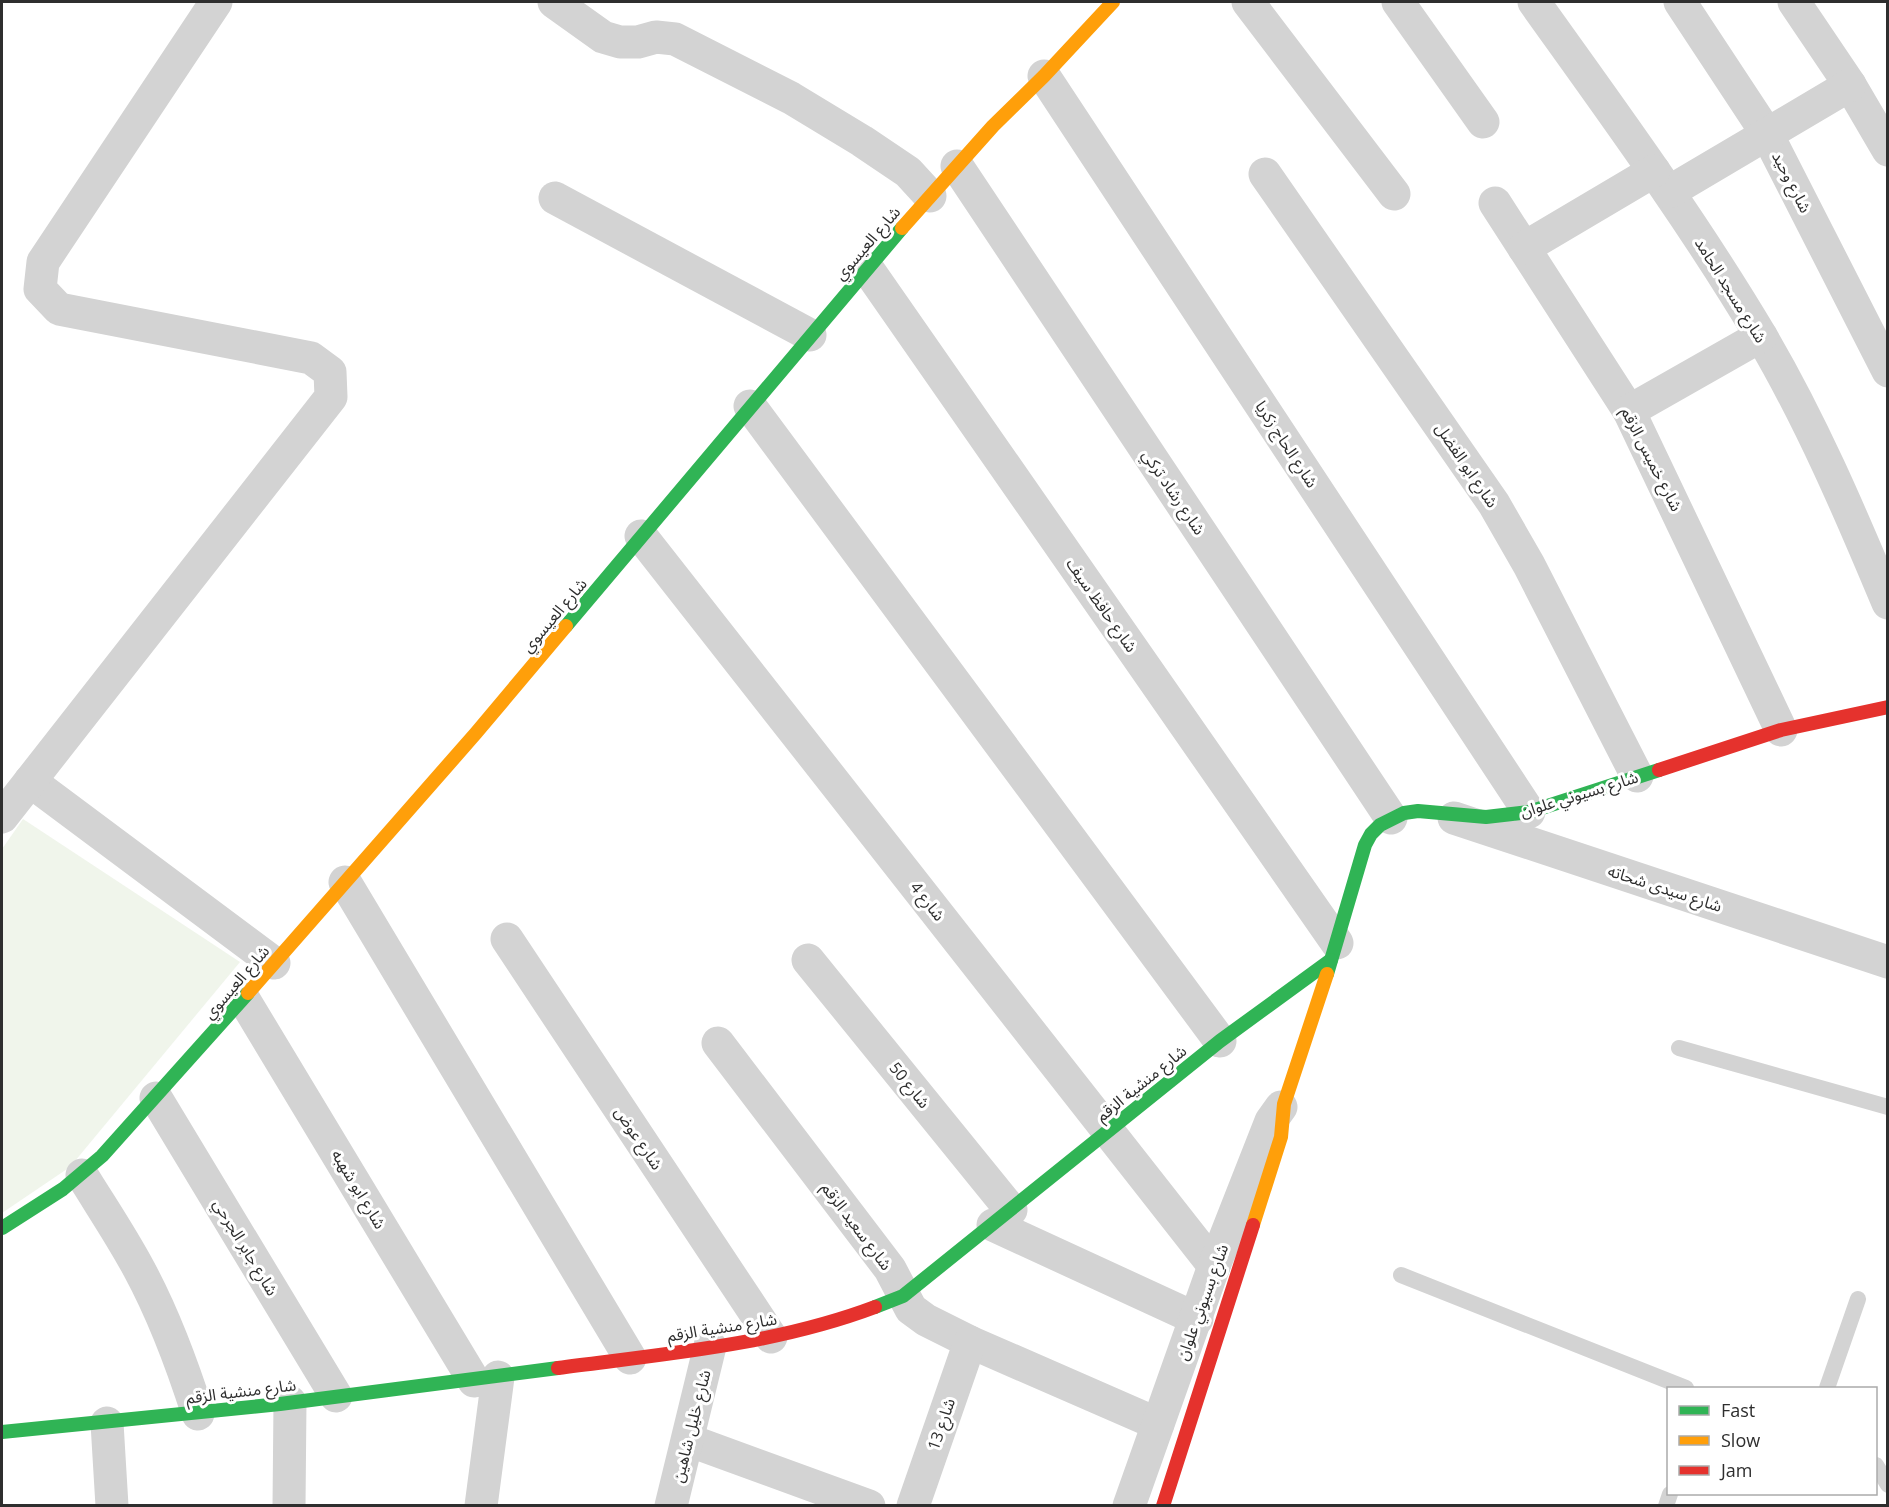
<svg xmlns="http://www.w3.org/2000/svg" width="1889" height="1507" font-family="'Open Sans','Noto Sans Arabic',sans-serif">
	<style>
		.green { fill: #f0f5eb }
		.lines { fill: none; stroke-linecap: round; stroke-linejoin: round }
		.lane { stroke: #d3d3d3; stroke-width: 16 }
		.street { stroke: #d3d3d3; stroke-width: 33 }
		.fast { stroke: #30b455; stroke-width: 14 }
		.slow { stroke: #ff9f0a; stroke-width: 14 }
		.jam { stroke: #e5322d; stroke-width: 14 }
		.labels { text-anchor: middle; dominant-baseline: central; stroke-width: 6; stroke-linejoin: round; paint-order: stroke }
		.street-label { font-size: 16px; fill: #2e2e2e; stroke: #fff }
	</style>
	<rect width="100%" height="100%" fill="#fff"/>
	<path class="green" d="M23,819L240,962L70,1167L2,1213V849Z"/>
	<g class="lines">
		<g class="lane">
			<path d="M1679,1048L1888,1107"/>
			<path d="M1401,1275L1686,1388"/>
			<path d="M1827,1388L1858,1299"/>
			<path d="M1876,1465L1888,1485"/>
			<path d="M1666,1506L1670,1494"/>
		</g>
		<g class="street">
			<path d="M554,2L603,37L620,42H638L656,37L675,39L791,98L862,141L908,172L930,196"/>
			<path d="M1248,2L1394,194"/>
			<path d="M1398,2L1483,122"/>
			<path d="M1534,2C1612,111 1692,220 1761,336C1811,421 1850,512 1888,603"/>
			<path d="M1680,2L1767,134L1888,371"/>
			<path d="M1794,2L1850,85L1888,150"/>
			<path d="M1044,76L1529,812"/>
			<path d="M957,166L1391,818"/>
			<path d="M1265,174L1494,504L1529,565L1637,776"/>
			<path d="M1669,192L1850,85"/>
			<path d="M555,198L810,335"/>
			<path d="M1495,203L1629,411L1781,730"/>
			<path d="M1524,248L1654,171"/>
			<path d="M867,268L1337,943"/>
			<path d="M750,406L1220,1041"/>
			<path d="M1629,411L1761,336"/>
			<path d="M641,536L1214,1266"/>
			<path d="M30,781L274,963"/>
			<path d="M2,817L331,397L330,372L311,358L59,309L40,289L43,262L216,2"/>
			<path d="M1454,818L1888,962"/>
			<path d="M345,882L630,1358"/>
			<path d="M507,939L771,1337"/>
			<path d="M808,960L1011,1210"/>
			<path d="M243,998L474,1381"/>
			<path d="M718,1043L890,1269L911,1309L926,1320L970,1342L1158,1424"/>
			<path d="M156,1098L336,1396"/>
			<path d="M82,1175C101,1206 122,1237 139,1269C164,1315 182,1364 198,1414"/>
			<path d="M993,1225L1197,1319"/>
			<path d="M107,1423L112,1506"/>
			<path d="M688,1440L869,1506"/>
			<path d="M289,1506L290,1402"/>
			<path d="M481,1506L498,1377"/>
			<path d="M671,1506L710,1346"/>
			<path d="M913,1506L970,1342"/>
			<path d="M1129,1506L1214,1266L1271,1121L1281,1107"/>
		</g>
		<g class="fast">
			<path d="M566,626L902,228"/>
			<path d="M1327,974L1365,845L1371,834L1380,825L1404,813L1418,811L1486,817L1529,812L1659,770"/>
			<path d="M2,1228L63,1189L102,1156L248,993"/>
			<path d="M875,1307L903,1296L1220,1041L1331,960"/>
			<path d="M2,1432L280,1404L558,1368"/>
		</g>
		<g class="slow">
			<path d="M902,228L993,126L1044,76L1113,2"/>
			<path d="M248,993L476,733L566,626"/>
			<path d="M1253,1225L1281,1137L1284,1104L1327,974"/>
		</g>
		<g class="jam">
			<path d="M1659,770L1781,730L1888,707"/>
			<path d="M558,1368C664,1354 774,1345 875,1307"/>
			<path d="M1163,1506L1253,1225"/>
		</g>
	</g>
	<g class="labels">
		<g class="street-label">
			<text transform="translate(1792 182) rotate(63)">شارع وحيد</text>
			<text transform="translate(867 243) rotate(-49)">شارع العيسوي</text>
			<text transform="translate(1731 290) rotate(58)">شارع مسجد الحامد</text>
			<text transform="translate(1287 444) rotate(57)">شارع الحاج زكريا</text>
			<text transform="translate(1652 459) rotate(63)">شارع خميس الزقم</text>
			<text transform="translate(1467 465) rotate(56)">شارع ابو الفضل</text>
			<text transform="translate(1174 492) rotate(56)">شارع رشاد تركي</text>
			<text transform="translate(1102 605) rotate(55)">شارع حافظ سيف</text>
			<text transform="translate(554 615) rotate(-50)">شارع العيسوي</text>
			<text transform="translate(1579 794) rotate(-17)">شارع بسيوني علوان</text>
			<text transform="translate(1665 888) rotate(18)">شارع سيدى شحاته</text>
			<text transform="translate(928 901) rotate(52)">شارع 4</text>
			<text transform="translate(236 982) rotate(-49)">شارع العيسوي</text>
			<text transform="translate(1141 1083) rotate(-39)">شارع منشية الزقم</text>
			<text transform="translate(910 1085) rotate(51)">شارع 50</text>
			<text transform="translate(639 1138) rotate(56)">شارع عوض</text>
			<text transform="translate(359 1189) rotate(59)">شارع ابو شهبه</text>
			<text transform="translate(857 1226) rotate(53)">شارع سعيد الزقم</text>
			<text transform="translate(246 1247) rotate(59)">شارع جابر الجرحي</text>
			<text transform="translate(1202 1302) rotate(-70)">شارع بسيوني علوان</text>
			<text transform="translate(722 1327) rotate(-9)">شارع منشية الزقم</text>
			<text transform="translate(241 1391) rotate(-7)">شارع منشية الزقم</text>
			<text transform="translate(941 1424) rotate(-71)">شارع 13</text>
			<text transform="translate(691 1426) rotate(-76)">شارع خليل شاهين</text>
		</g>
	</g>
	<rect width="1889" height="1507" fill="none" stroke="#2e2e2e" stroke-width="6"/>
	<rect x="1667" y="1387" width="210" height="108" fill="#ffffff" stroke="#ababab" stroke-width="1.5"/>
	<rect x="1679" y="1406" width="30" height="9" fill="#30b455" stroke="#ababab" stroke-width="1.5"/>
	<text x="1721" y="1417" font-size="18" fill="#2e2e2e">Fast</text>
	<rect x="1679" y="1436" width="30" height="9" fill="#ff9f0a" stroke="#ababab" stroke-width="1.5"/>
	<text x="1721" y="1447" font-size="18" fill="#2e2e2e">Slow</text>
	<rect x="1679" y="1466" width="30" height="9" fill="#e5322d" stroke="#ababab" stroke-width="1.5"/>
	<text x="1721" y="1477" font-size="18" fill="#2e2e2e">Jam</text>
</svg>
